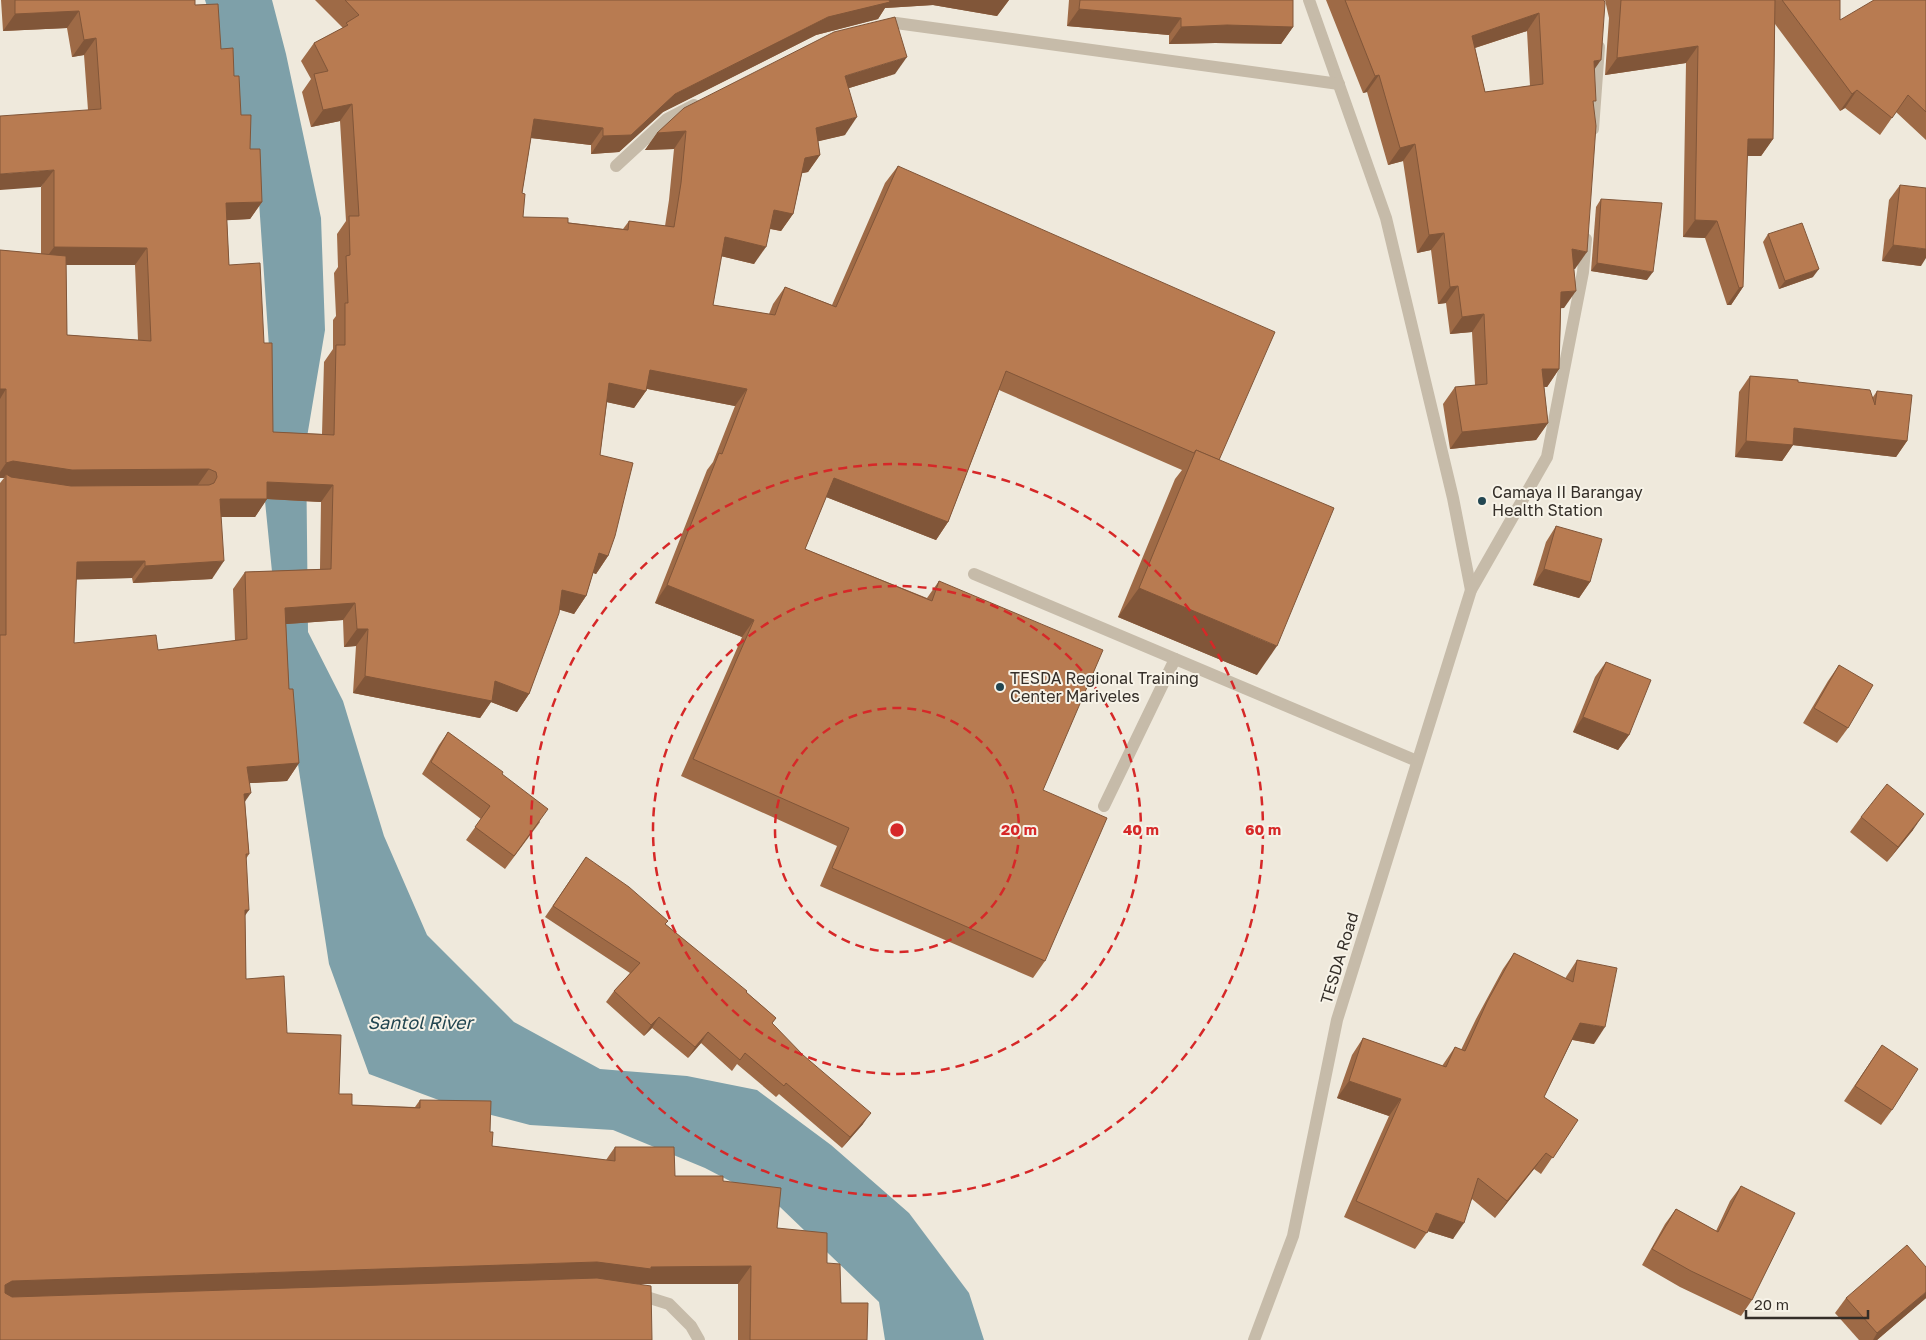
<svg xmlns="http://www.w3.org/2000/svg" width="1926" height="1340" font-family="'Golos Text',sans-serif">
	<style>
		.water { fill: #7ea0a9 }
		.lines { fill: none; stroke-linecap: round; stroke-linejoin: round }
		.service { stroke: #c6bba9; stroke-width: 12 }
		.minor { stroke: #c6bba9; stroke-width: 12 }
		.tertiary { stroke: #c6bba9; stroke-width: 12 }
		.wall { fill: #9e6a46; fill-rule: evenodd }
		.shaded-wall { fill: #815639 }
		.building { fill: #b87b51; stroke: #815639; fill-rule: evenodd }
		.ring { fill: none; stroke: #d62828; stroke-width: 2.5; stroke-dasharray: 9 6 }
		.poi-dot { fill: #224651; stroke: #f7f3e8; stroke-width: 2 }
		.labels { text-anchor: middle; dominant-baseline: central; stroke-width: 4; stroke-linejoin: round; paint-order: stroke }
		.poi-label { font-size: 16px; fill: #342e28; stroke: #f7f3e8; text-anchor: start }
		.street-label { font-size: 16px; fill: #342e28; stroke: #f7f3e8 }
		.water-label { font-size: 18px; font-style: italic; fill: #224651; stroke: #f7f3e8 }
		.centre { fill: #d62828; stroke: #f7f3e8; stroke-width: 2.5 }
		.ring-label { font-size: 15px; text-anchor: middle; font-weight: bold; fill: #d62828; stroke: #f7f3e8; stroke-width: 4; stroke-linejoin: round; paint-order: stroke }
	</style>
	<rect width="100%" height="100%" fill="#efe9dc"/>
	<path class="water" d="M205,0H272L286,54L321,218L325,330L306,443L308,632L343,701L384,836L427,935L514,1022L600,1069L687,1076L757,1090L831,1145L909,1213L969,1293L984,1340H885L879,1302L780,1207L705,1168L613,1130L530,1125L452,1105L369,1074L329,964L279,642L263,481L269,347L258,187L225,64Z"/>
	<g class="lines">
		<g class="service">
			<path d="M974,574L1417,761"/>
			<path d="M1104,806L1175,659"/>
		</g>
		<g class="minor">
			<path d="M1309,0L1386,218L1453,498L1471,590"/>
			<path d="M880,27L896,23L1339,84"/>
			<path d="M616,166L667,119L694,105"/>
			<path d="M637,1294L669,1304L691,1326L699,1340"/>
		</g>
		<g class="tertiary">
			<path d="M1593,129L1599,47"/>
			<path d="M1254,1340L1293,1236L1337,1020L1471,590L1547,457L1583,272L1586,239"/>
		</g>
	</g>
	<g class="wall">
		<path d="M1,0H195V5L221,49L234,76L241,115L250,149L262,202L250,219L227,220L229,265L264,343L273,432L322,434L324,362L333,349V320L336,316L334,273L338,267L337,234L346,221L340,121L311,127L302,92L311,79L301,61L314,43L343,28L315,0H1009L997,16L933,5L885,8L878,19L816,35L663,112L619,152L591,154V145L531,138L522,193L523,217L623,229L629,221L665,226L669,200L674,149L645,150L657,133L895,74L849,88L845,135L818,141L820,155L808,172L802,173L793,214L781,231L770,229L754,264L721,256L713,305L769,314L773,304L785,287L832,305L885,183L898,166L1219,460L1257,675L1118,617L1175,479L1182,470L999,390L948,522L936,540L826,497L805,549L927,598L939,581L1043,790L1045,961L1033,978L820,886L837,846L681,776L742,637L655,603L707,470L713,462L735,406L647,389L646,391L634,408L607,402L600,455L608,556L596,574L593,573L586,596L574,614L559,609L529,694L517,712L491,702L480,718L353,693L356,646L344,647L343,620L286,624L289,689L299,763L287,781L249,783L245,802L249,854L246,859L245,917L246,979L287,1033L339,1094L352,1105L415,1107L420,1100L490,1132L492,1146L606,1160L615,1147L675,1176L723,1181L777,1228L827,1263L841,1303L867,1340H738V1284H640L0,1340V483L4,478H0V250L41,254V187L88,110L84,55L72,57L67,28L3,31ZM66,265H135L138,340L67,335ZM267,499L321,502L320,569L245,572L233,589L235,641L158,650L74,643L76,579L132,578L133,583L212,579L221,517H255Z"/>
		<path d="M1069,0H1293V27L1281,44L1215,43L1169,44V35L1067,26Z"/>
		<path d="M1326,0H1604L1594,69L1593,106L1575,269H1574L1564,308H1561L1559,369L1547,387H1544L1548,423L1536,440L1450,449L1443,404L1455,387L1475,385L1472,332L1450,334L1446,303L1438,304L1431,250L1417,253L1403,161L1388,165L1367,92L1363,93ZM1527,31L1530,86L1485,92L1475,48Z"/>
		<path d="M1605,0H1840V20L1926,0V140L1896,112L1880,135L1845,108L1840,111L1775,24L1773,139L1761,156H1747L1743,287L1731,305H1727L1705,238L1683,237L1686,63L1605,75L1609,18Z"/>
		<path d="M1900,185L1921,266L1882,261L1889,200Z"/>
		<path d="M1601,199L1647,280L1591,271L1596,207Z"/>
		<path d="M1768,234L1813,277L1779,289L1763,242Z"/>
		<path d="M1750,376L1798,382L1873,397L1877,391L1907,441L1896,457L1793,445L1782,461L1735,457L1739,392Z"/>
		<path d="M1556,526L1590,582L1579,598L1533,585L1546,542Z"/>
		<path d="M1606,662L1629,735L1618,750L1573,732L1595,677Z"/>
		<path d="M1839,665L1848,728L1837,743L1803,723L1828,681Z"/>
		<path d="M448,732L502,774L540,822L505,869L466,840L481,819L422,774L439,745Z"/>
		<path d="M1861,817L1913,830L1887,862L1850,832Z"/>
		<path d="M586,857L746,992L776,1018L772,1023L863,1124L842,1148L779,1094L776,1097L737,1064L732,1071L701,1043L688,1058L652,1028L644,1036L606,1002L614,991L630,973L545,917Z"/>
		<path d="M1514,953L1565,979L1566,977L1577,960L1594,1044L1572,1040L1544,1097L1578,1120L1541,1174L1534,1169L1495,1218L1472,1199L1453,1239L1428,1231L1415,1249L1344,1217L1389,1116L1337,1098L1352,1055L1363,1038L1442,1066L1455,1047L1461,1050L1476,1019L1503,969Z"/>
		<path d="M1882,1045L1892,1110L1881,1125L1844,1101Z"/>
		<path d="M1741,1186L1752,1300L1741,1316L1680,1287L1642,1265L1665,1224L1676,1209L1716,1231L1730,1201Z"/>
		<path d="M1846,1298H1926L1877,1340H1859L1835,1313Z"/>
	</g>
	<g class="shaded-wall">
		<path d="M881,0H1009L997,16L933,5L885,8L878,19L816,35L663,112L619,152L591,154L603,136L675,94L828,17Z"/>
		<path d="M1079,9L1181,18L1169,35L1067,26Z"/>
		<path d="M79,11L67,28L3,31L15,14Z"/>
		<path d="M1539,13L1527,31L1459,53L1472,36Z"/>
		<path d="M1227,25L1293,27L1281,44L1215,43L1169,44L1181,27Z"/>
		<path d="M96,38L84,55L72,57L84,40Z"/>
		<path d="M1698,46L1686,63L1605,75L1617,58Z"/>
		<path d="M907,57L895,74L833,93L845,76Z"/>
		<path d="M1601,60L1589,77L1594,61Z"/>
		<path d="M1379,75L1367,92L1363,93L1375,76Z"/>
		<path d="M1857,90L1845,108L1840,111L1852,94Z"/>
		<path d="M352,104L340,121L311,127L323,110Z"/>
		<path d="M857,117L845,135L803,145L816,128Z"/>
		<path d="M534,119L603,128L591,145L522,137Z"/>
		<path d="M686,131L674,149L645,150L657,133Z"/>
		<path d="M1748,139H1773L1761,156H1736Z"/>
		<path d="M1415,144L1403,161L1388,165L1400,148Z"/>
		<path d="M820,155L808,172L793,175L805,158Z"/>
		<path d="M54,170L41,187L0,190V174Z"/>
		<path d="M262,202L250,219L214,221L226,203Z"/>
		<path d="M774,210L793,214L781,231L762,227Z"/>
		<path d="M1695,220L1717,221L1705,238L1683,237Z"/>
		<path d="M1444,233L1431,250L1417,253L1429,235Z"/>
		<path d="M725,237L766,247L754,264L712,254Z"/>
		<path d="M1893,245L1926,249V258L1921,266L1882,261Z"/>
		<path d="M54,247L147,248L135,265H41Z"/>
		<path d="M1572,249L1587,252L1575,269L1560,266Z"/>
		<path d="M1597,263L1653,272L1647,280L1591,271Z"/>
		<path d="M1819,269L1813,277L1779,289L1785,281Z"/>
		<path d="M1458,286L1446,303L1438,304L1450,287Z"/>
		<path d="M1743,287L1731,305H1727L1739,288Z"/>
		<path d="M1576,291L1564,308L1549,309L1561,292Z"/>
		<path d="M1484,314L1472,332L1450,334L1462,317Z"/>
		<path d="M1542,369H1559L1547,387L1530,386Z"/>
		<path d="M650,370L747,389L735,406L638,387Z"/>
		<path d="M609,383L646,391L634,408L597,400Z"/>
		<path d="M0,389H6L0,399Z"/>
		<path d="M1548,423L1536,440L1450,449L1462,432Z"/>
		<path d="M1794,428L1907,441L1896,457L1783,444Z"/>
		<path d="M1746,441L1793,445L1782,461L1735,457Z"/>
		<path d="M13,461L209,469L197,486L60,487L6,479V474L4,478H0V472L6,463Z"/>
		<path d="M834,478L948,522L936,540L821,495Z"/>
		<path d="M267,482L333,485L321,502L267,499L255,517H208L220,499Z"/>
		<path d="M599,553L608,556L596,574L587,570Z"/>
		<path d="M145,561L132,578L64,580L77,562Z"/>
		<path d="M224,561L212,579L133,583L145,566Z"/>
		<path d="M1544,569L1590,582L1579,598L1533,585Z"/>
		<path d="M667,585L754,620L742,637L655,603Z"/>
		<path d="M1139,588L1277,646L1257,675L1118,617Z"/>
		<path d="M562,590L586,596L574,614L550,607Z"/>
		<path d="M355,603L343,620L273,625L285,608Z"/>
		<path d="M357,629H368L356,646L344,647Z"/>
		<path d="M365,676L495,681L529,694L517,712L491,702L480,718L353,693Z"/>
		<path d="M1583,717L1629,735L1618,750L1573,732Z"/>
		<path d="M299,763L287,781L235,784L247,767Z"/>
		<path d="M251,793L239,810L244,794Z"/>
		<path d="M1924,814L1913,830L1887,862L1898,847Z"/>
		<path d="M245,910H249L237,927Z"/>
		<path d="M659,1017L652,1028L644,1036L651,1025Z"/>
		<path d="M1580,1023L1605,1027L1594,1044L1569,1039Z"/>
		<path d="M708,1032L701,1043L688,1058L695,1047Z"/>
		<path d="M1349,1081L1401,1099L1389,1116L1337,1098Z"/>
		<path d="M871,1113L863,1124L842,1148L850,1137Z"/>
		<path d="M1546,1153L1534,1169L1495,1218L1507,1201Z"/>
		<path d="M1436,1213L1464,1223L1453,1239L1424,1230Z"/>
		<path d="M597,1262L651,1267L751,1266L738,1284H640L0,1298L5,1285L12,1281Z"/>
		<path d="M1926,1292V1298L1877,1340H1873L1877,1333Z"/>
	</g>
	<g class="building">
		<path d="M15,0H195V5L218,4L221,49L233,48L234,76H239L241,115H251L250,149H260L262,202L226,203L229,265L260,263L264,343H272L273,432L334,435L336,345H345V303H348L346,256L350,255L349,216H359L352,104L323,110L314,74L328,71L314,43L348,25L346,23L359,15L345,0H889L890,2L828,17L675,94L631,135L603,136V128L534,119L522,193L525,194L523,217L568,218V223L628,230L629,221L674,227L681,183L686,131L657,133L684,108L834,32L895,17L907,57L845,76L857,117L816,128L820,155L805,158L793,214L774,210L766,247L725,237L713,305L775,315L785,287L836,307L898,166L1275,332L1219,460L1196,450L1194,453L1006,371L948,522L834,478L805,549L932,601L939,581L1103,650L1043,790L1107,818L1045,961L832,868L849,828L693,759L754,620L667,585L719,453L722,454L747,389L650,370L646,391L609,383L600,455L633,463L615,536L608,556L599,553L586,596L562,590L559,613L529,694L495,681L492,701L365,676L368,629H357L355,603L285,608L289,689H293L299,763L247,767L251,793L244,794L249,854H246L249,910H245L246,979L284,976L287,1033L341,1035L339,1094H352V1105L420,1108V1100L491,1101L490,1132H493L492,1146L615,1161V1147H674L675,1176H723V1181L781,1188L777,1228L827,1233V1263L840,1264L841,1303H868L867,1340H750L751,1266L651,1267V1269L597,1262L12,1281L5,1285V1293L12,1297L597,1278L651,1286L652,1340H0V635H6V474L11,477L71,486L209,485L214,483L217,477L216,472L209,469L72,470L13,461L6,463V389H0V250L66,256L67,335L151,341L147,248L54,247V170L0,174V116L101,109L96,38L84,40L79,11L15,14ZM267,482L333,485L331,569L245,572L247,639L158,650L156,635L74,643L77,562L145,561V566L224,561L220,499H267Z"/>
		<path d="M1080,0H1293V27L1227,25L1181,27V18L1079,9Z"/>
		<path d="M1345,0H1604L1605,3L1601,60L1594,61L1596,101H1593L1596,126L1587,252L1572,249L1576,291L1561,292L1559,369H1542L1548,423L1462,432L1455,387L1487,384L1484,314L1462,317L1458,286L1450,287L1444,233L1429,235L1415,144L1400,148L1379,75L1375,76ZM1539,13L1543,84L1485,92L1472,36Z"/>
		<path d="M1621,0H1775L1773,139H1748L1743,287L1739,288L1717,221L1695,220L1698,46L1617,58Z"/>
		<path d="M1782,0H1840V20L1874,0H1926V112L1908,95L1892,118L1857,90L1852,94Z"/>
		<path d="M1900,185L1926,188V249L1893,245Z"/>
		<path d="M1601,199L1662,203L1653,272L1597,263Z"/>
		<path d="M1802,223L1819,269L1785,281L1768,234Z"/>
		<path d="M1750,376L1798,380V382L1870,390L1875,405L1877,391L1912,395L1907,441L1794,428L1793,445L1746,441Z"/>
		<path d="M1196,450L1334,508L1277,646L1139,588Z"/>
		<path d="M1556,526L1602,539L1590,582L1544,569Z"/>
		<path d="M1606,662L1651,680L1629,735L1583,717Z"/>
		<path d="M1839,665L1873,685L1848,728L1814,708Z"/>
		<path d="M448,732L503,772L502,774L548,809L514,856L475,827L490,806L431,762Z"/>
		<path d="M1887,784L1924,814L1898,847L1861,817Z"/>
		<path d="M586,857L629,887L668,921L665,924L747,991L746,992L776,1018L772,1023L803,1055L871,1113L850,1137L786,1083L784,1086L745,1053L740,1060L708,1032L695,1047L659,1017L651,1025L614,991L640,963L553,906Z"/>
		<path d="M1514,953L1573,982L1577,960L1617,968L1605,1027L1580,1023L1544,1097L1578,1120L1553,1158L1546,1153L1507,1201L1478,1178L1464,1223L1436,1213L1427,1233L1356,1201L1401,1099L1349,1081L1363,1038L1446,1067L1455,1047L1465,1051L1487,1002Z"/>
		<path d="M1882,1045L1918,1069L1892,1110L1855,1086Z"/>
		<path d="M1741,1186L1795,1213L1752,1300L1691,1271L1652,1249L1676,1209L1718,1232Z"/>
		<path d="M1907,1245L1926,1267V1292L1877,1333L1846,1298Z"/>
	</g>
	<g class="ring">
		<circle cx="897" cy="830" r="122"/>
		<circle cx="897" cy="830" r="244"/>
		<circle cx="897" cy="830" r="366"/>
	</g>
	<g class="poi-dot">
		<circle cx="1482" cy="501" r="5"/>
		<circle cx="1000" cy="687" r="5"/>
	</g>
	<g class="labels">
		<g class="poi-label">
			<text x="1492" y="492">Camaya II Barangay<tspan x="1492" dy="18">Health Station</tspan></text>
			<text x="1010" y="678">TESDA Regional Training<tspan x="1010" dy="18">Center Mariveles</tspan></text>
		</g>
		<g class="street-label">
			<text transform="translate(1339 958) rotate(-73)">TESDA Road</text>
		</g>
		<g class="water-label">
			<text x="420" y="1022">Santol River</text>
		</g>
	</g>
	<circle cx="897" cy="830" r="8" class="centre"/>
	<g class="ring-label">
		<text x="1019" y="835">20 m</text>
		<text x="1141" y="835">40 m</text>
		<text x="1263" y="835">60 m</text>
	</g>
	<path d="M1746 1310v8h122v-8" fill="none" stroke="#342e28" stroke-width="2.5"/>
	<text x="1754" y="1310" font-size="15" fill="#342e28" stroke="#f7f3e8" stroke-width="4" paint-order="stroke">20 m</text>
</svg>
